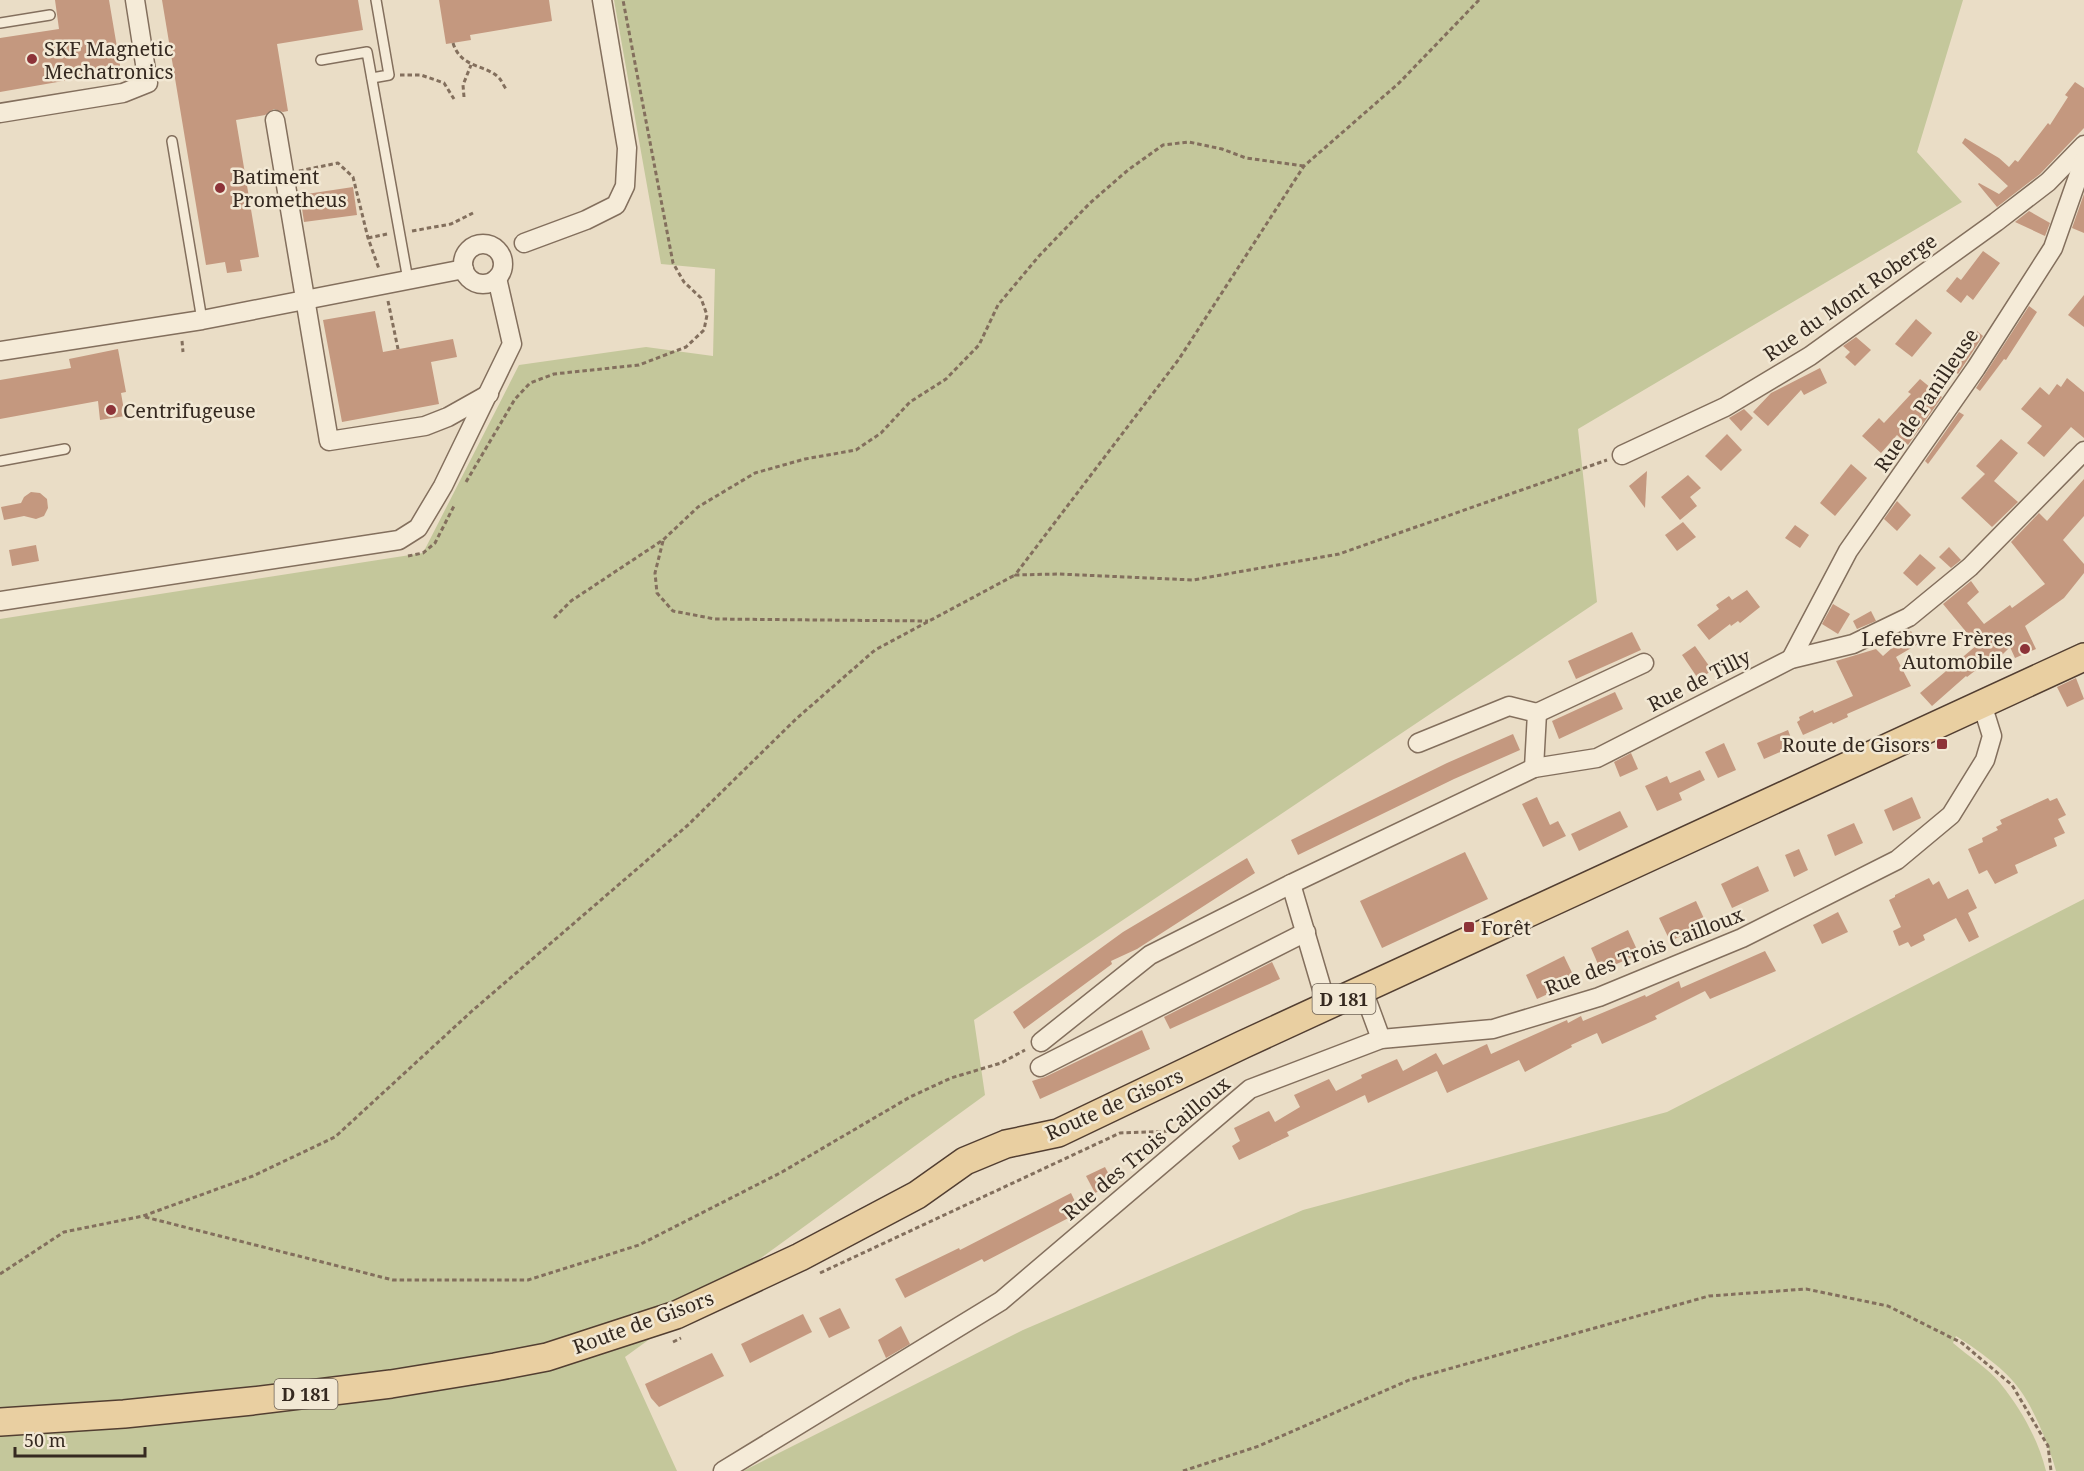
<svg xmlns="http://www.w3.org/2000/svg" width="2084" height="1471" font-family="'Noto Serif',serif">
	<style>
		.green { fill: #c4c79b }
		.building { fill: #c4987f }
		.lines { fill: none; stroke-linecap: round; stroke-linejoin: round }
		.lane-casing { stroke: #836f5d; stroke-width: 12 }
		.street-casing { stroke: #836f5d; stroke-width: 21 }
		.primary-casing { stroke: #523e31; stroke-width: 30 }
		.path { stroke: #836f5d; stroke-width: 3; stroke-dasharray: 4.5 3; stroke-linecap: butt }
		.lane { stroke: #f5ebd8; stroke-width: 9 }
		.street { stroke: #f5ebd8; stroke-width: 18 }
		.primary { stroke: #e9cfa1; stroke-width: 27 }
		.poi-dot { fill: #8d3338; stroke: #f2e8d4; stroke-width: 2 }
		.labels { text-anchor: middle; dominant-baseline: central; stroke-width: 5; stroke-linejoin: round; paint-order: stroke }
		.shield { fill: #f2e8d4; stroke: #6e6256; stroke-width: 1.5 }
		.shield-label { font-size: 18px; font-weight: bold; fill: #352920 }
		.poi-label { font-size: 20px; fill: #352920; stroke: #f2e8d4; text-anchor: start }
		.street-label { font-size: 20px; fill: #352920; stroke: #f2e8d4 }
	</style>
	<rect width="100%" height="100%" fill="#eaddc6"/>
	<g class="green">
		<path d="M614,0H1963L1917,152L1962,202L1578,429L1597,602L974,1020L985,1095L625,1357L677,1471H0V619L423,553L519,365L646,347L713,356L715,269L661,264Z"/>
		<path d="M2084,899V1471H2056C2050,1448 2034,1409 2020,1390C2007,1370 1976,1349 1956,1336L1953,1343C1968,1356 1988,1368 2000,1383C2021,1409 2038,1439 2046,1471H743L1023,1330L1303,1210L1667,1112Z"/>
	</g>
	<g class="building">
		<path d="M55,0H109L121,71L0,92V38L59,29Z"/>
		<path d="M162,0H358L363,30L277,44L288,111L283,112L274,109L265,115L236,120L259,257L240,260L242,271L227,273L225,262L206,265Z"/>
		<path d="M439,0H549L552,21L470,35L471,40L446,44Z"/>
		<path d="M2075,82L2084,88V128L2040,174L1997,207L1978,184L1979,183L1999,194L2008,186L1962,143L1965,138L1999,158L2009,167L2015,160L2018,162L2048,123L2050,125L2068,97L2065,95Z"/>
		<path d="M353,187L357,215L304,222L300,195Z"/>
		<path d="M2084,194V233L2072,228Z"/>
		<path d="M2029,211L2050,223L2045,236L2015,222Z"/>
		<path d="M1983,251L2000,263L1973,300L1967,295L1961,303L1946,291L1957,277L1961,280Z"/>
		<path d="M2084,295V327L2068,315Z"/>
		<path d="M2029,306L2037,312L2006,360L2004,359L1980,391L1976,388Z"/>
		<path d="M375,311L383,352L453,339L457,357L431,362L439,404L342,422L323,320Z"/>
		<path d="M1916,319L1932,333L1912,357L1895,344Z"/>
		<path d="M1977,331L1983,336L1958,374L1949,367Z"/>
		<path d="M1856,337L1871,350L1855,366L1845,357L1850,352L1843,346Z"/>
		<path d="M118,349L126,392L121,393L125,416L100,420L98,401L0,419V380L71,368L69,359Z"/>
		<path d="M1820,368L1827,383L1804,395L1801,390L1768,426L1753,412L1771,393Z"/>
		<path d="M2067,378L2084,392V438L2071,427L2044,457L2027,443L2042,426L2021,409L2040,387L2049,395L2057,384L2061,387Z"/>
		<path d="M1920,379L1942,397L1908,445L1897,435L1881,453L1862,436L1879,418L1884,423L1911,394L1908,392Z"/>
		<path d="M1744,409L1753,418L1741,431L1729,418Z"/>
		<path d="M1959,412L1964,415L1928,464L1925,461Z"/>
		<path d="M1727,434L1742,450L1721,471L1705,456Z"/>
		<path d="M2001,439L2018,453L1994,481L2018,502L1992,527L1961,498L1985,474L1976,466Z"/>
		<path d="M1851,464L1867,478L1835,516L1820,503Z"/>
		<path d="M1647,471L1645,508L1629,486Z"/>
		<path d="M1688,475L1701,488L1690,497L1697,506L1680,520L1661,497Z"/>
		<path d="M2084,479V516L2063,540L2084,564V573L2064,598L2025,626L2036,649L2015,658L2010,647L1992,665L1989,660L1967,677L1966,676L1932,706L1920,693L1977,645L1943,604L1971,581L1979,592L1967,603L1984,624L2010,605L2012,608L2045,584L2011,542L2039,513L2047,521Z"/>
		<path d="M31,492L40,493L47,499L48,508L44,516L36,519L24,516L4,520L1,507L21,503L24,497Z"/>
		<path d="M1897,501L1911,515L1897,531L1884,519Z"/>
		<path d="M1683,522L1696,537L1677,551L1665,535Z"/>
		<path d="M1795,525L1809,535L1800,548L1785,538Z"/>
		<path d="M36,545L39,561L12,566L9,550Z"/>
		<path d="M1949,547L1961,560L1951,568L1939,557Z"/>
		<path d="M1920,554L1936,568L1917,586L1903,573Z"/>
		<path d="M1747,590L1760,607L1740,623L1738,621L1731,626L1730,624L1709,640L1697,625L1719,609L1716,605L1729,596L1732,600Z"/>
		<path d="M1833,604L1850,614L1838,634L1822,624Z"/>
		<path d="M1871,611L1876,621L1857,629L1853,621Z"/>
		<path d="M1911,631L1918,644L1896,657L1911,686L1847,714L1848,717L1833,724L1832,722L1803,735L1797,722L1800,720L1799,717L1813,710L1814,713L1853,696L1836,661L1876,649L1883,656Z"/>
		<path d="M1632,632L1641,650L1576,679L1568,661Z"/>
		<path d="M1695,646L1712,670L1699,680L1682,655Z"/>
		<path d="M2076,678L2084,699L2067,707L2057,687Z"/>
		<path d="M1615,692L1623,709L1559,739L1552,721Z"/>
		<path d="M1788,730L1794,746L1764,759L1757,743Z"/>
		<path d="M1513,734L1520,750L1454,779L1298,855L1291,840L1447,763Z"/>
		<path d="M1724,743L1736,770L1718,778L1705,752Z"/>
		<path d="M1631,753L1638,769L1620,777L1614,762Z"/>
		<path d="M1700,770L1705,780L1679,793L1682,800L1657,811L1645,786L1667,776L1670,783Z"/>
		<path d="M1537,797L1550,825L1558,821L1566,836L1543,847L1522,804Z"/>
		<path d="M1912,797L1921,818L1893,831L1884,810Z"/>
		<path d="M2048,798L2050,801L2057,798L2066,815L2058,819L2065,833L2054,838L2057,846L2015,865L2018,873L1995,884L1987,870L1979,874L1968,849L1983,842L1982,838L1998,830L1996,827L2002,824L2000,820Z"/>
		<path d="M1620,811L1628,827L1579,851L1571,834Z"/>
		<path d="M1854,823L1863,843L1835,856L1827,835Z"/>
		<path d="M1799,849L1808,870L1794,877L1785,855Z"/>
		<path d="M1465,852L1488,899L1382,948L1360,901Z"/>
		<path d="M1247,858L1255,873L1137,949L1111,961L1112,964L1024,1029L1013,1012L1123,932Z"/>
		<path d="M1758,866L1769,891L1732,908L1721,884Z"/>
		<path d="M1929,878L1933,885L1939,881L1948,899L1968,889L1977,908L1968,913L1979,937L1969,942L1956,918L1923,935L1925,940L1911,947L1908,942L1899,946L1893,931L1901,927L1889,900L1895,897V895Z"/>
		<path d="M1696,901L1707,925L1670,941L1659,918Z"/>
		<path d="M1838,912L1848,932L1822,944L1813,925Z"/>
		<path d="M1628,930L1639,954L1601,971L1591,948Z"/>
		<path d="M1765,951L1776,971L1710,999L1705,991L1655,1016L1657,1019L1602,1044L1597,1033L1571,1045L1572,1047L1525,1072L1519,1060L1447,1093L1437,1071L1368,1103L1365,1095L1287,1132L1289,1136L1239,1160L1232,1146L1240,1141L1234,1128L1269,1111L1275,1122L1300,1107L1294,1095L1329,1079L1336,1091L1362,1078L1361,1075L1397,1059L1403,1071L1436,1053L1443,1065L1487,1044L1491,1054L1567,1020L1568,1023L1581,1016L1583,1021L1645,995L1646,997L1679,981L1681,988Z"/>
		<path d="M1564,956L1576,981L1537,999L1526,975Z"/>
		<path d="M1272,962L1280,979L1170,1029L1164,1017Z"/>
		<path d="M1142,1030L1150,1049L1040,1099L1032,1081L1045,1077Z"/>
		<path d="M1105,1167L1114,1184L1095,1193L1086,1176Z"/>
		<path d="M1071,1193L1080,1212L984,1262L982,1259L905,1298L895,1279L959,1248L960,1250Z"/>
		<path d="M840,1308L850,1328L829,1338L819,1318Z"/>
		<path d="M803,1314L812,1332L750,1363L741,1344Z"/>
		<path d="M901,1326L910,1344L886,1358L878,1340Z"/>
		<path d="M712,1353L724,1376L659,1407L651,1398L645,1384Z"/>
	</g>
	<g class="lines">
		<g class="lane-casing">
			<g id="lane">
				<path d="M0,23L50,15"/>
				<path d="M321,60L367,52L408,280"/>
				<path d="M372,78L389,75L376,0"/>
				<path d="M172,141L202,320"/>
				<path d="M0,461L65,449"/>
			</g>
		</g>
		<g class="street-casing">
			<g id="street">
				<path d="M0,113L123,93L148,83L135,0"/>
				<path d="M275,120L329,441L425,426L448,417L489,394"/>
				<path d="M524,243L586,220L616,205L625,186L627,148L602,0"/>
				<circle cx="483" cy="264" r="20"/>
				<path d="M0,351L202,320L464,269"/>
				<path d="M1622,455L1725,407L1810,356L1996,222L2048,182L2084,145"/>
				<path d="M0,601L399,540L418,528L443,486L512,344L497,278"/>
				<path d="M1791,659L1848,551L1976,368L2053,248L2084,160"/>
				<path d="M1537,713L1644,663"/>
				<path d="M1418,743L1509,706L1537,713L1534,768"/>
				<path d="M1291,884L1327,1006"/>
				<path d="M1363,990L1381,1039"/>
				<path d="M1041,1042L1150,955L1291,884L1534,768L1597,758L1791,659L1853,644L1909,617L1970,567L2084,451"/>
				<path d="M1040,1067L1306,932"/>
				<path d="M723,1471L1001,1301L1250,1089L1381,1039L1493,1029L1599,997L1742,938L1897,860L1951,815L1985,760L1992,736L1982,704"/>
			</g>
		</g>
		<g class="primary-casing">
			<path id="primary" d="M0,1422L124,1414L252,1401L391,1384L495,1367L547,1357L676,1315L800,1257L917,1195L965,1161L1006,1144L1058,1133L1242,1045L2084,657"/>
		</g>
		<g class="path">
			<path d="M1479,0L1399,83L1304,166L1179,359L1015,575L1058,574L1193,580L1339,554L1607,460"/>
			<path d="M453,43C461,69 486,64 499,78C502,81 504,87 507,90"/>
			<path d="M400,75H421L444,83L454,99"/>
			<path d="M464,97L463,85L471,65"/>
			<path d="M299,171L338,163L353,177L368,238L379,269"/>
			<path d="M412,231L451,224L473,213"/>
			<path d="M368,238L387,234"/>
			<path d="M388,301L398,349"/>
			<path d="M182,341L183,352"/>
			<path d="M466,482L515,399L530,383L554,374L639,365L686,347L704,330L707,315L701,298L684,282L673,263L623,0"/>
			<path d="M663,541L655,573L657,593L673,611L715,619L928,621"/>
			<path d="M408,556L423,553L435,543L455,504"/>
			<path d="M554,618L571,601L663,540L698,507L755,473L805,459L856,450L881,433L910,402L946,379L979,345L998,305L1039,256L1090,203L1128,170L1163,145L1189,142L1222,149L1246,158L1304,166"/>
			<path d="M145,1217L393,1280H528L639,1245L782,1172L910,1097L951,1078L1001,1063L1025,1050"/>
			<path d="M820,1273L1120,1133L1172,1131"/>
			<path d="M0,1274L64,1232L143,1216L253,1176L335,1137L472,1011L688,825L796,719L875,650L1015,575"/>
			<path d="M673,1342L681,1338"/>
			<path d="M1183,1471L1259,1446L1409,1380L1709,1296L1806,1289L1888,1306L1962,1343L2012,1385L2048,1446L2051,1471"/>
		</g>
		<use href="#lane" class="lane"/>
		<use href="#street" class="street"/>
		<use href="#primary" class="primary"/>
	</g>
	<g class="poi-dot">
		<circle cx="32" cy="59" r="6"/>
		<circle cx="220" cy="188" r="6"/>
		<circle cx="111" cy="410" r="6"/>
		<circle cx="2025" cy="649" r="6"/>
		<rect x="1936" y="738" width="12" height="12" rx="3"/>
		<rect x="1463" y="921" width="12" height="12" rx="3"/>
	</g>
	<g class="labels">
		<g class="shield">
			<rect x="1312.5" y="984" width="63" height="30" rx="4.5"/>
			<rect x="274.5" y="1379" width="63" height="30" rx="4.5"/>
		</g>
		<g class="shield-label">
			<text x="1344" y="999">D 181</text>
			<text x="306" y="1394">D 181</text>
		</g>
		<g class="poi-label">
			<text x="44" y="48">SKF Magnetic<tspan x="44" dy="23">Mechatronics</tspan></text>
			<text x="232" y="176">Batiment<tspan x="232" dy="23">Prometheus</tspan></text>
			<text x="123" y="410">Centrifugeuse</text>
			<text x="2013" y="638" text-anchor="end">Lefebvre Frères<tspan x="2013" dy="23">Automobile</tspan></text>
			<text x="1930" y="744" text-anchor="end">Route de Gisors</text>
			<text x="1481" y="927">Forêt</text>
		</g>
		<g class="street-label">
			<text transform="translate(1850 297) rotate(-35)">Rue du Mont Roberge</text>
			<text transform="translate(1926 400) rotate(-56)">Rue de Panilleuse</text>
			<text transform="translate(1699 680) rotate(-27)">Rue de Tilly</text>
			<text transform="translate(1644 951) rotate(-21)">Rue des Trois Cailloux</text>
			<text transform="translate(1114 1104) rotate(-24)">Route de Gisors</text>
			<text transform="translate(1146 1148) rotate(-40)">Rue des Trois Cailloux</text>
			<text transform="translate(643 1322) rotate(-20)">Route de Gisors</text>
		</g>
	</g>
	<path d="M15 1447v9h130v-9" fill="none" stroke="#352920" stroke-width="3"/>
	<text x="24" y="1447" font-size="18" fill="#352920" stroke="#f2e8d4" stroke-width="4.5" paint-order="stroke">50 m</text>
</svg>
